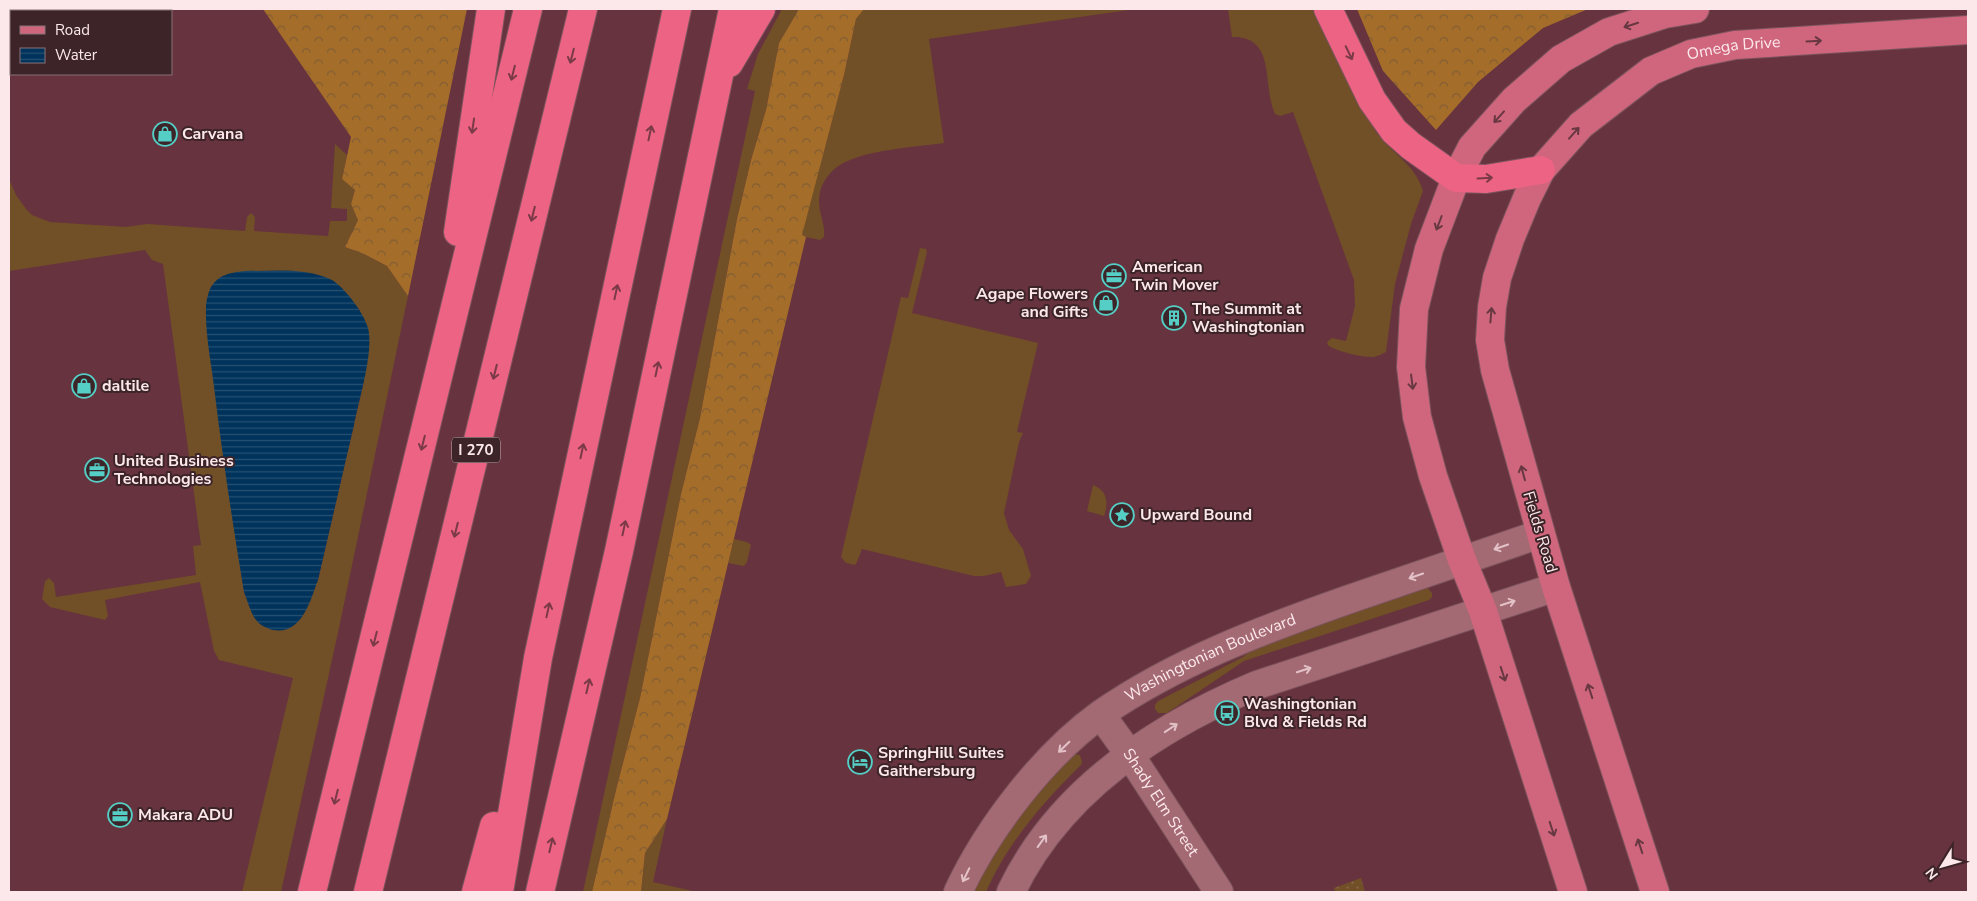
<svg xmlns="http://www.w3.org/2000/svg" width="1977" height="901" font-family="'Nunito Sans',sans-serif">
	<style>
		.grass { fill: #714f27; fill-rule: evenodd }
		.forest { fill: url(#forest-crowns) }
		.park { fill: url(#park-dots) }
		.water { fill: url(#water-rules) }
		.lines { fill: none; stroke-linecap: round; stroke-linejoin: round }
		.minor-casing { stroke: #7c535c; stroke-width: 30 }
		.major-casing { stroke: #7c535c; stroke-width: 30 }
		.highway-casing { stroke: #7c535c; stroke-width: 30 }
		.minor { stroke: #a46a74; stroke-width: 28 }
		.major { stroke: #cf667d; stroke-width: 28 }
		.highway { stroke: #ec6383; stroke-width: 28 }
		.oneway { stroke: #683842 }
		.oneway2 { stroke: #7a3a48 }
		.oneway3 { stroke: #e2c2c7 }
		.labels { text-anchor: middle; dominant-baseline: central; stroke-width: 4; stroke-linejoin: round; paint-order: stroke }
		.shield { fill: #3c2428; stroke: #c2adb0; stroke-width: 1 }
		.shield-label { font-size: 15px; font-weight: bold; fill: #fce8eb }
		.street-label { font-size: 16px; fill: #fce8eb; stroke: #3c2428 }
		.poi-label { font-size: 16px; font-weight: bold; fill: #fce8eb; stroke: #3c2428; text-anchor: start }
	</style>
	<defs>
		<pattern id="forest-crowns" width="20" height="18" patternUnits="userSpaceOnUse" patternTransform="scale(1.25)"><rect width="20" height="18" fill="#a46d29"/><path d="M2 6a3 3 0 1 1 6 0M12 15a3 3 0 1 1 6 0" fill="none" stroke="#815d35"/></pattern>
		<pattern id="park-dots" width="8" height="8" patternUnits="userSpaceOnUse" patternTransform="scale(1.25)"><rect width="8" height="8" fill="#714f27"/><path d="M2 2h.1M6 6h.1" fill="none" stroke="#866846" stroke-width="1.8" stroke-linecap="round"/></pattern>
		<pattern id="water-rules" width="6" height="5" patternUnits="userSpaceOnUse" patternTransform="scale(1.25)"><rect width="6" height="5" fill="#00335b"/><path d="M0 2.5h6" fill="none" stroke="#265173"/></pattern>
	</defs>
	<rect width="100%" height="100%" fill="#67333e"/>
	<g class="grass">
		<path d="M782,9H799L779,43L766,110L751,160L737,219L700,418L681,494L640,698L617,786L592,892H583L755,91L747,89L758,54Z"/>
		<path d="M864,9H1135L929,39L944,143C915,147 864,150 840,165C831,170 822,182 820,192C816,211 826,222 824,237L820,240L801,236L844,75L856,19Z"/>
		<path d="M1228,9H1313C1333,50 1351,94 1376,132C1391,153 1416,165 1423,191L1411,224L1395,284L1386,352C1382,354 1378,356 1374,357C1366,358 1332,351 1327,344L1328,341L1332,338L1346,341L1355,306L1354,280L1293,112L1280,116L1275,114C1262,85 1277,36 1232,37Z"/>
		<path d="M335,144L347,155L342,179L355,190L351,204L358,220L345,247L364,254L387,266L408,296L339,628L281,892H242L293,678L219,660L214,651L200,582L105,600L108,616L105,620L50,607L42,599L45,581L49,578L54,583L56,597L196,575L193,546L201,545L163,264L152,260L145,250L9,271V179L16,195L26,209L32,215L50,222L126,227L147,224L245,231L247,217L251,213L255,217L254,231L328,236L330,221H347V209L331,208ZM333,281L360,310L364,381L318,580L254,617L244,592L218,414Z"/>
		<path d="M920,248L926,249L927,252L912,313L1038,343L1017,432L1023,433L1019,442L1004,513L1009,530L1023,549L1031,576L1026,584L1006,587L1001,572L984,576H974L862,549L857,562L855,565L846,563L841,557L901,297L908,298Z"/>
		<path d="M1093,485C1107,490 1109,503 1104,516L1087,511Z"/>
		<path d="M734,539L747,542L751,545L747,562L744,566L728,563Z"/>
		<path d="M1427,587L1432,593V597L1429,600L1244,661L1167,713H1158L1155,709V705L1158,701L1243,657L1264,641Z"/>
		<path d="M1072,754L1080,755L1082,762L1081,765C1043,802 1007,844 986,892H970L1014,819Z"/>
		<path d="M667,819L653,882L697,892H641L645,853Z"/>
	</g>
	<g class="forest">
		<path d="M263,9H467L408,296L387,266L364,254L345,247L358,220L351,204L355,190L342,179L351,137Z"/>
		<path d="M799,9H864L856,19L844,75L802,235L806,237L667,819L645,853L641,892H592L617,786L640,698L681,494L700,418L737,219L751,160L766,110L779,43Z"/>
		<path d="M1357,9H1588L1543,28L1478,82L1436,130L1383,71Z"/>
	</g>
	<path class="park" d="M1361,878L1365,892H1335L1334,888Z"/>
	<path class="water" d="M245,271C273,271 306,267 332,280C344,287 364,313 368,328C374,352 359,399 354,425C342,477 330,528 318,580C310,601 302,635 273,630C265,628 258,624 254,617C250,610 247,600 244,592C233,526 223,460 215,395C212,366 205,336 206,307C206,302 208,294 210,289C218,274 230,273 245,271Z"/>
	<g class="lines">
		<g class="minor-casing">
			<g id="minor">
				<path id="s1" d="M1101,715L1130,755L1219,892"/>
				<path id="s2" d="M958,892C988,828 1043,756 1101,714C1176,662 1262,630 1347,600C1412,578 1476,556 1540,534"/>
				<path d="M1011,892C1059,791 1157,727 1257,685L1556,587"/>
			</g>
		</g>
		<g class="major-casing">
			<g id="major">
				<path d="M1573,892L1483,611L1462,560L1433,476L1417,417L1411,367L1414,309L1429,249L1456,178L1472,147L1514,100L1561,59L1609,32L1665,14L1695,9"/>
				<path id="s3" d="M1655,892L1556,587L1495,370L1490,340L1492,307L1497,278L1510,239L1527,198L1541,170L1581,125L1651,71L1691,54L1735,45L1968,30"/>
			</g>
		</g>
		<g class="highway-casing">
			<g id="highway">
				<path d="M1328,9L1372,100L1394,131L1411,146L1456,178L1486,179L1541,170"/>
				<path d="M729,63L761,9"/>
				<path d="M458,232L491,9"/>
				<path d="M312,892L528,9"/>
				<path d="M368,892L583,9"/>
				<path d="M476,892L494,826"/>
				<path d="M499,892L538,658L677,9"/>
				<path d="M540,892L619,551L733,9"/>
			</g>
		</g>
		<use href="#minor" class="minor"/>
		<use href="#major" class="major"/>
		<use href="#highway" class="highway"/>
	</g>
	<defs><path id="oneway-shaft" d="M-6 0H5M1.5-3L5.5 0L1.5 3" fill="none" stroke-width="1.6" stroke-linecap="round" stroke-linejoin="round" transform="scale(1.25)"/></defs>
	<g class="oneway">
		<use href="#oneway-shaft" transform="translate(1631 25) rotate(162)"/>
		<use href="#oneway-shaft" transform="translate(1814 41) rotate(-3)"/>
		<use href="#oneway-shaft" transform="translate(1499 117) rotate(132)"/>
		<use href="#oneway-shaft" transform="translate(1574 133) rotate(-48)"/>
		<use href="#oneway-shaft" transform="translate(1439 223) rotate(111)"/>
		<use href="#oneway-shaft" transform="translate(1491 315) rotate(-85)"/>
		<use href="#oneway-shaft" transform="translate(1412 382) rotate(83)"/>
		<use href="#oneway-shaft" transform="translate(1523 473) rotate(-105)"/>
		<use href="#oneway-shaft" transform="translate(1503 674) rotate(72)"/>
		<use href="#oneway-shaft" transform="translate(1590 691) rotate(-108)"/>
		<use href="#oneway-shaft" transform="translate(1552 829) rotate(72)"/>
		<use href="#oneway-shaft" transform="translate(1640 846) rotate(-108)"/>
	</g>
	<g class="oneway2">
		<use href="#oneway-shaft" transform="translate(1349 53) rotate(64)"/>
		<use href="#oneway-shaft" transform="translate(572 56) rotate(104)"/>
		<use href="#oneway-shaft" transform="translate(513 73) rotate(104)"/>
		<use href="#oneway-shaft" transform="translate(473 126) rotate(98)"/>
		<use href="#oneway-shaft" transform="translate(650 133) rotate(-78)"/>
		<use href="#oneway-shaft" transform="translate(1485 178) rotate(-3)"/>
		<use href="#oneway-shaft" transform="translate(533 214) rotate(104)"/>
		<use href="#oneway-shaft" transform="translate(616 292) rotate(-78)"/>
		<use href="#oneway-shaft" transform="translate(657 369) rotate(-78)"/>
		<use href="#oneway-shaft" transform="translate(495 372) rotate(104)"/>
		<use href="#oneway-shaft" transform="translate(423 443) rotate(104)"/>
		<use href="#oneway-shaft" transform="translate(582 451) rotate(-78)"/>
		<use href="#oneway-shaft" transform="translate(624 528) rotate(-78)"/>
		<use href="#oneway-shaft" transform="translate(456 530) rotate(104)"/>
		<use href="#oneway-shaft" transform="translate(548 610) rotate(-78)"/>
		<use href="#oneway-shaft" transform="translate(375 639) rotate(104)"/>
		<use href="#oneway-shaft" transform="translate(588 686) rotate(-77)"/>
		<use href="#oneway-shaft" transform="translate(336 797) rotate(104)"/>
		<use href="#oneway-shaft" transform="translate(551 845) rotate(-77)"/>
	</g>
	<g class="oneway3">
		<use href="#oneway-shaft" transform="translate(1501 547) rotate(161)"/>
		<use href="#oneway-shaft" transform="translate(1416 576) rotate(161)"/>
		<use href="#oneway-shaft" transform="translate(1508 603) rotate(-18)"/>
		<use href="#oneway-shaft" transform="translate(1304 670) rotate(-18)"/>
		<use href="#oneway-shaft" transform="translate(1171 728) rotate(-34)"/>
		<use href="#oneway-shaft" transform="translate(1064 747) rotate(136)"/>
		<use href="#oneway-shaft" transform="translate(1042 841) rotate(-54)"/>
		<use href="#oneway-shaft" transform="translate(966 875) rotate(116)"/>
	</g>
	<defs>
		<g id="shop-ring" transform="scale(1.25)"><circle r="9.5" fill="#3c2428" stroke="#55cec5" stroke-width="1.5"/><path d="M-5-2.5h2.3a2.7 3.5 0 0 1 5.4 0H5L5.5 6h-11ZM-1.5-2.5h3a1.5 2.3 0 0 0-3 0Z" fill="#55cec5"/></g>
		<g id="office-ring" transform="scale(1.25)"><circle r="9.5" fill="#3c2428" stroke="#55cec5" stroke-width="1.5"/><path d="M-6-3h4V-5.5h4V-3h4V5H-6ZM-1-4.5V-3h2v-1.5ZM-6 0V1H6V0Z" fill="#55cec5"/></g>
		<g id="building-ring" transform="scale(1.25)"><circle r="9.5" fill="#3c2428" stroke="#55cec5" stroke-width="1.5"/><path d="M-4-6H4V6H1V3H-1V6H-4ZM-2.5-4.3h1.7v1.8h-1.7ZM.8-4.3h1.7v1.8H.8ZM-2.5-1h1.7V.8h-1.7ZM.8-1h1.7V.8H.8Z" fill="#55cec5"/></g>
		<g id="sight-ring" transform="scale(1.25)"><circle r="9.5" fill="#3c2428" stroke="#55cec5" stroke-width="1.5"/><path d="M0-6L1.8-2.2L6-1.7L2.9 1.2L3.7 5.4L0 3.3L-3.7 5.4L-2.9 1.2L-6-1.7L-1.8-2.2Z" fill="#55cec5"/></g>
		<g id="bus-ring" transform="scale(1.25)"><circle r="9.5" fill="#3c2428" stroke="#55cec5" stroke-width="1.5"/><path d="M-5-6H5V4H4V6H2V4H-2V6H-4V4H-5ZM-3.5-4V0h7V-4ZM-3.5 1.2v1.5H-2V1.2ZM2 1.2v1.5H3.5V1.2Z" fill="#55cec5"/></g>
		<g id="hotel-ring" transform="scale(1.25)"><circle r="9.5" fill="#3c2428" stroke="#55cec5" stroke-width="1.5"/><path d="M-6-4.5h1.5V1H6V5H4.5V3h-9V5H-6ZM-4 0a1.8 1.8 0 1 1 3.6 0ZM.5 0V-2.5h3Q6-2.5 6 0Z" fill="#55cec5"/></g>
	</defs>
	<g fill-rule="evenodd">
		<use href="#shop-ring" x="165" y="134"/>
		<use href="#office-ring" x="1114" y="276"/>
		<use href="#shop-ring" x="1106" y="303"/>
		<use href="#building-ring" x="1174" y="318"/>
		<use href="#shop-ring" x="84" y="386"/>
		<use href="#office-ring" x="97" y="470"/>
		<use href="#sight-ring" x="1122" y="515"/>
		<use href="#bus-ring" x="1227" y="713"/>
		<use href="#hotel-ring" x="860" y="762"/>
		<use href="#office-ring" x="120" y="815"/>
	</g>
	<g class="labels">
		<rect class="shield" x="452" y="437.5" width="48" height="25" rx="4"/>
		<g class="shield-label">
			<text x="476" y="450">I 270</text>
		</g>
		<g class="street-label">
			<text stroke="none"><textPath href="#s3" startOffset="991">Omega Drive</textPath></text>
			<text transform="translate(1540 532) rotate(73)">Fields Road</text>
			<text stroke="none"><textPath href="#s2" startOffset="354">Washingtonian Boulevard</textPath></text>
			<text stroke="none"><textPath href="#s1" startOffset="106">Shady Elm Street</textPath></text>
		</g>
		<g class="poi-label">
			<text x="182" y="134">Carvana</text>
			<text x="1132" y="267">American<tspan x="1132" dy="18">Twin Mover</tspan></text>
			<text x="1088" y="294" text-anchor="end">Agape Flowers<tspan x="1088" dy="18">and Gifts</tspan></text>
			<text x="1192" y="309">The Summit at<tspan x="1192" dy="18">Washingtonian</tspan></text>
			<text x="102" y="386">daltile</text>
			<text x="114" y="461">United Business<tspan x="114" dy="18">Technologies</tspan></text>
			<text x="1140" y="515">Upward Bound</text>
			<text x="1244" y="704">Washingtonian<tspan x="1244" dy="18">Blvd &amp; Fields Rd</tspan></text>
			<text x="878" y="753">SpringHill Suites<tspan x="878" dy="18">Gaithersburg</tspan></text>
			<text x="138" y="815">Makara ADU</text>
		</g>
	</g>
	<rect width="1977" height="901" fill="none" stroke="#fce8eb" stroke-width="20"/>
	<rect x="10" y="10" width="162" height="65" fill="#3c2428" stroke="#897276"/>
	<rect x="20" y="26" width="25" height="8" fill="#cf667d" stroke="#897276"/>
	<text x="55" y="35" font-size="15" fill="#fce8eb">Road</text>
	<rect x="20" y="48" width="25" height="15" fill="url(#water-rules)" stroke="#897276"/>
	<text x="55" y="60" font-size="15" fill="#fce8eb">Water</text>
	<g transform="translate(1942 866) rotate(233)" stroke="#3c2428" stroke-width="4" paint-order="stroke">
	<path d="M0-4L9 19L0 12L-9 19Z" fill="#fce8eb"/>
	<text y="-8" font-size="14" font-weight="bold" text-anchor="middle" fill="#fce8eb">N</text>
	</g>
</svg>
